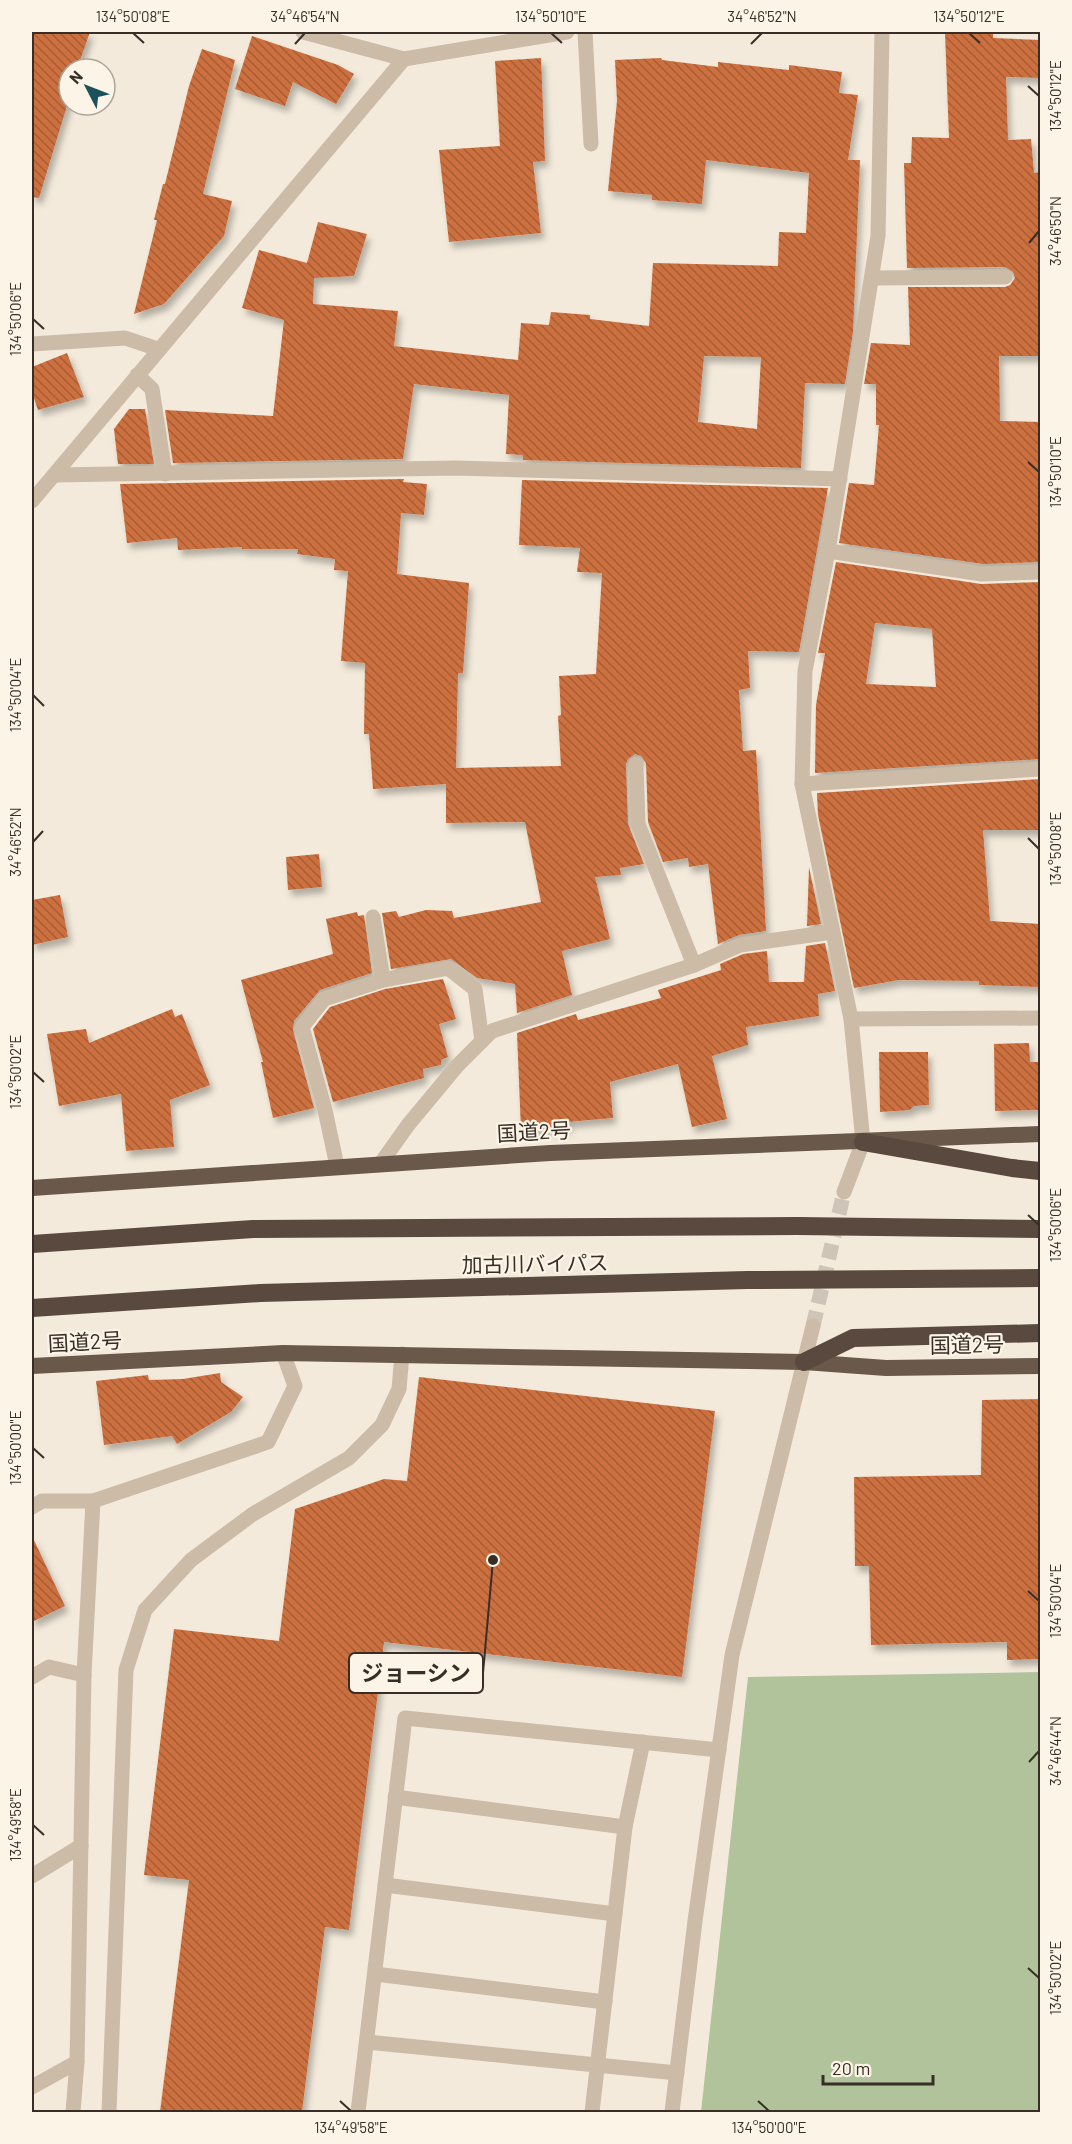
<svg xmlns="http://www.w3.org/2000/svg" width="1072" height="2144" font-family="Barlow,'Noto Sans JP',sans-serif">
	<style>
		.green { fill: #b1c39a }
		.building { fill: url(#building-back-hatch); fill-rule: evenodd; filter: url(#shadow) }
		.lines { fill: none; stroke-linecap: round; stroke-linejoin: round }
		.minor-tunnel { stroke: #cec4b7; stroke-width: 15; stroke-dasharray: 15 8; stroke-linecap: butt }
		.service { stroke: #ccbba6; stroke-width: 15 }
		.minor { stroke: #ccbba6; stroke-width: 15 }
		.tertiary { stroke: #ccbba6; stroke-width: 15 }
		.trunk { stroke: #6a584a; stroke-width: 16 }
		.motorway { stroke: #59493e; stroke-width: 18 }
		.ticks { fill: none; stroke: #382e27; stroke-width: 2 }
		.labels { text-anchor: middle; dominant-baseline: central; stroke-width: 4.5; stroke-linejoin: round; paint-order: stroke }
		.street-label { font-size: 21px; fill: #382e27; stroke: #fbf4e7 }
		.leader { fill: none; stroke: #382e27; stroke-width: 2 }
		.callout-dot { fill: #382e27; stroke: #fbf4e7; stroke-width: 2 }
		.callout { fill: #fbf4e7; stroke: #382e27; stroke-width: 2 }
		.callout-label { font-size: 22px; text-anchor: middle; font-weight: bold; fill: #382e27 }
		.neatline { fill: none; stroke: #382e27; stroke-width: 2 }
		.ticks-label { font-size: 15px; text-anchor: middle; fill: #382e27 }
	</style>
	<defs>
		<pattern id="building-back-hatch" width="6" height="6" patternUnits="userSpaceOnUse" patternTransform="scale(1.5)"><rect width="6" height="6" fill="#cd703f"/><path d="M-1 5l2 2M0 0l6 6M5-1l2 2" fill="none" stroke="#a75c35"/></pattern>
		<filter id="shadow"><feDropShadow dx="3.5" dy="6" stdDeviation="3" flood-color="#0004"/></filter>
	</defs>
	<rect width="100%" height="100%" fill="#f3eadb"/>
	<path class="green" d="M1040,1672V2112H701L748,1677Z"/>
	<g class="building">
		<path d="M32,32H90L77,69H69V99L39,198L32,197Z"/>
		<path d="M945,32H993V38L1041,40V78L1006,77L1008,140L1031,139L1034,173L1041,172V356H999L1000,421L1041,422V562L983,564L839,543L849,483L874,485L879,425H876V384H864L871,343L910,345L908,287H1005L1010,285L1015,278L1013,272L1005,267L907,268L904,163H911L912,137L949,138Z"/>
		<path d="M252,36L338,65L354,74L336,104L293,82L285,106L235,89Z"/>
		<path d="M202,49L235,60L203,194L232,201L224,236L164,304L134,314L157,220H154L163,184H165L189,86Z"/>
		<path d="M541,58L545,161L533,162L541,233L449,242L439,150L500,146L495,61Z"/>
		<path d="M661,58L662,60L718,67V62L789,70V65L842,72L839,93L858,95L848,160H860L853,332L845,384L805,383L801,468L523,460V455L506,454L509,395L414,384L403,459L173,463L165,410L273,416L284,320L242,308L259,250L307,263L318,222L367,234L354,276L314,278L313,304L398,311L394,346L518,360L521,323L549,325L551,312L590,315V319L649,326L653,263L778,266L779,232L806,233L809,173L706,160L702,204L652,200V195L608,191L617,101L615,60ZM704,356L761,357L757,429L698,422Z"/>
		<path d="M67,353L84,397L38,410L32,392V367Z"/>
		<path d="M129,409H145L154,464H118L114,429Z"/>
		<path d="M404,479L403,482L427,484L424,515L401,513L397,574L469,583L463,673H458L456,768L561,766L558,716L561,715L559,676L596,674L602,573L577,572L580,548L519,545L522,480L828,488L799,652L748,651L750,688L739,690L743,751L756,750L766,931L739,935L718,944L708,864L689,867L688,858L663,862L648,822L646,763L641,756L635,754L628,759L626,764L628,824L644,864L620,868L621,875L595,877L610,939L562,951L572,995L517,1013L515,984L477,978L451,959L391,969L382,913L396,911L399,917L426,910L452,911L454,918L541,902L525,822L446,823V784L373,789L369,734H364L365,663L341,661L348,571L334,570L335,559L297,554L298,549H242V547L178,550L177,538L127,543L120,484Z"/>
		<path d="M836,562L981,584L1041,582V759L815,773L816,705L825,653H818ZM875,623L932,629L936,687L866,684Z"/>
		<path d="M1041,779V830H983L990,921L1041,924V987L979,985V981L899,980L854,988L818,815L817,793Z"/>
		<path d="M319,854L322,887L288,890L286,857Z"/>
		<path d="M809,867L821,924L807,926Z"/>
		<path d="M60,895L68,937L32,945V900Z"/>
		<path d="M357,912L358,916L364,915L372,973L320,990L294,1021L293,1030L314,1108L273,1118L261,1062H263L241,980L333,954L326,919Z"/>
		<path d="M825,943L835,991L818,994L819,1016L746,1027L748,1045L712,1056L727,1119L692,1127L678,1064L610,1082L613,1118L567,1122L568,1128L521,1130L517,1033L576,1014L578,1020L661,998L658,990L721,970L720,964L743,954L767,951L769,982H804L806,946Z"/>
		<path d="M443,979L456,1019L439,1024L448,1057L441,1060V1065L423,1069L424,1078L333,1102L313,1029L330,1007L385,989Z"/>
		<path d="M172,1009L175,1017L182,1014L210,1085L170,1100L174,1147L126,1151L121,1094L59,1106L47,1034L86,1029L89,1043Z"/>
		<path d="M1029,1043L1030,1062H1038V1069H1041V1110L995,1111L994,1044Z"/>
		<path d="M879,1052H928L929,1105L914,1106L910,1110L880,1112Z"/>
		<path d="M220,1373L221,1382L243,1397L231,1412L177,1444L172,1436L104,1445L96,1381L148,1375L149,1380L183,1379Z"/>
		<path d="M419,1377L715,1411L682,1677L384,1642L349,1930L325,1927L302,2112H160L189,1880L144,1875L174,1629L279,1641L295,1509L384,1479L407,1481Z"/>
		<path d="M1041,1399V1659L1007,1660V1642L871,1645L869,1566H855L854,1477L981,1475L982,1400Z"/>
		<path d="M32,1536L65,1606L32,1622Z"/>
	</g>
	<g class="lines">
		<path class="minor-tunnel" d="M813,1326L844,1192"/>
		<g class="service">
			<path d="M585,32L591,144"/>
			<path d="M872,278L1005,277"/>
			<path d="M636,764L638,824L694,965"/>
			<path d="M395,1797L625,1827"/>
			<path d="M385,1885L615,1914"/>
			<path d="M375,1974L605,2002"/>
			<path d="M367,2042L677,2073"/>
			<path d="M109,2112L126,1670L145,1610L191,1560L253,1514L349,1458L382,1425L399,1389L402,1354"/>
			<path d="M358,2112L405,1718L719,1750"/>
			<path d="M592,2112L625,1827L643,1742"/>
		</g>
		<g class="minor">
			<path d="M303,32L404,59L567,32"/>
			<path d="M32,344L125,338L158,349"/>
			<path d="M137,375L152,389L165,474"/>
			<path d="M55,475L455,468L840,479"/>
			<path d="M32,501L404,59"/>
			<path d="M828,551L982,574L1040,572"/>
			<path d="M802,784L1040,769"/>
			<path d="M373,917L383,980"/>
			<path d="M851,1019L1040,1018"/>
			<path d="M381,1163L408,1125L457,1066L492,1031L694,965L740,945L832,932"/>
			<path d="M337,1166L325,1110L302,1027L324,999L383,980L448,968L475,989L482,1041"/>
			<path d="M844,1192L863,1142L851,1019L802,784L805,671L828,551L878,236L882,32"/>
			<path d="M804,1362L813,1326"/>
			<path d="M32,1507L42,1501H93L268,1442L295,1386L283,1353"/>
			<path d="M32,1677L49,1667L84,1675"/>
			<path d="M32,1876L81,1846"/>
			<path d="M32,2087L77,2062"/>
			<path d="M73,2112L77,2062L84,1675L93,1501"/>
		</g>
		<path class="tertiary" d="M672,2112L695,1921L732,1655L804,1362"/>
		<g class="trunk">
			<path d="M32,1188L550,1153L1040,1134"/>
			<path d="M32,1366L283,1353L804,1362L886,1368L1040,1366"/>
		</g>
		<g class="motorway">
			<path d="M863,1142L1012,1168L1040,1171"/>
			<path d="M32,1244L253,1229L797,1226L1040,1229"/>
			<path d="M32,1308L260,1293L747,1280L1040,1278"/>
			<path d="M804,1362L853,1338L1040,1333"/>
		</g>
	</g>
	<path class="ticks" d="M133,33L144,43M551,33L562,43M969,33L980,43M295,44L305,33M751,44L762,33M1028,86L1039,96M1029,243L1039,231M33,319L44,329M1028,462L1039,472M33,695L44,706M1028,838L1039,849M33,842L43,831M33,1072L44,1082M1028,1215L1039,1225M33,1448L44,1458M1028,1591L1039,1601M1029,1762L1039,1751M33,1825L44,1835M1028,1968L1039,1978M340,2101L351,2111M758,2101L769,2111"/>
	<g class="labels">
		<g class="street-label">
			<text transform="translate(534 1131) rotate(-3)">国道2号</text>
			<text transform="translate(535 1263) rotate(-1)">加古川バイパス</text>
			<text transform="translate(85 1341) rotate(-3)">国道2号</text>
			<text transform="translate(967 1344) rotate(-1)">国道2号</text>
		</g>
	</g>
	<path class="leader" d="M493 1560L483 1673"/>
	<circle class="callout-dot" cx="493" cy="1560" r="6"/>
	<rect class="callout" x="349" y="1653" width="134" height="40" rx="6"/>
	<g class="callout-label">
		<text x="416" y="1681">ジョーシン</text>
	</g>
	<rect width="1072" height="2144" fill="none" stroke="#fbf4e7" stroke-width="66"/>
	<g transform="translate(87 87) rotate(312)"><circle r="28" fill="#fbf4e7" stroke="#ada59a" stroke-width="1.5"/>
	<path d="M0-4.5L10 22L0 15L-10 22Z" fill="#1a515c"/>
	<text y="-9" font-size="16" font-weight="bold" text-anchor="middle" fill="#382e27">N</text>
	</g>
	<path d="M823 2075v9h110v-9" fill="none" stroke="#382e27" stroke-width="3"/>
	<text x="832" y="2075" font-size="18" fill="#382e27" stroke="#fbf4e7" stroke-width="4.5" paint-order="stroke">20 m</text>
	<rect x="33" y="33" width="1006" height="2078" class="neatline"/>
	<g class="ticks-label">
		<text x="133" y="22">134°50'08"E</text>
		<text x="305" y="22">34°46'54"N</text>
		<text x="551" y="22">134°50'10"E</text>
		<text x="762" y="22">34°46'52"N</text>
		<text x="969" y="22">134°50'12"E</text>
		<text transform="translate(1056 96) rotate(-90)" y="5">134°50'12"E</text>
		<text transform="translate(1056 231) rotate(-90)" y="5">34°46'50"N</text>
		<text transform="translate(16 319) rotate(-90)" y="5">134°50'06"E</text>
		<text transform="translate(1056 472) rotate(-90)" y="5">134°50'10"E</text>
		<text transform="translate(16 695) rotate(-90)" y="5">134°50'04"E</text>
		<text transform="translate(16 842) rotate(-90)" y="5">34°46'52"N</text>
		<text transform="translate(1056 849) rotate(-90)" y="5">134°50'08"E</text>
		<text transform="translate(16 1072) rotate(-90)" y="5">134°50'02"E</text>
		<text transform="translate(1056 1225) rotate(-90)" y="5">134°50'06"E</text>
		<text transform="translate(16 1448) rotate(-90)" y="5">134°50'00"E</text>
		<text transform="translate(1056 1601) rotate(-90)" y="5">134°50'04"E</text>
		<text transform="translate(1056 1751) rotate(-90)" y="5">34°46'44"N</text>
		<text transform="translate(16 1825) rotate(-90)" y="5">134°49'58"E</text>
		<text transform="translate(1056 1978) rotate(-90)" y="5">134°50'02"E</text>
		<text x="351" y="2133">134°49'58"E</text>
		<text x="769" y="2133">134°50'00"E</text>
	</g>
</svg>
